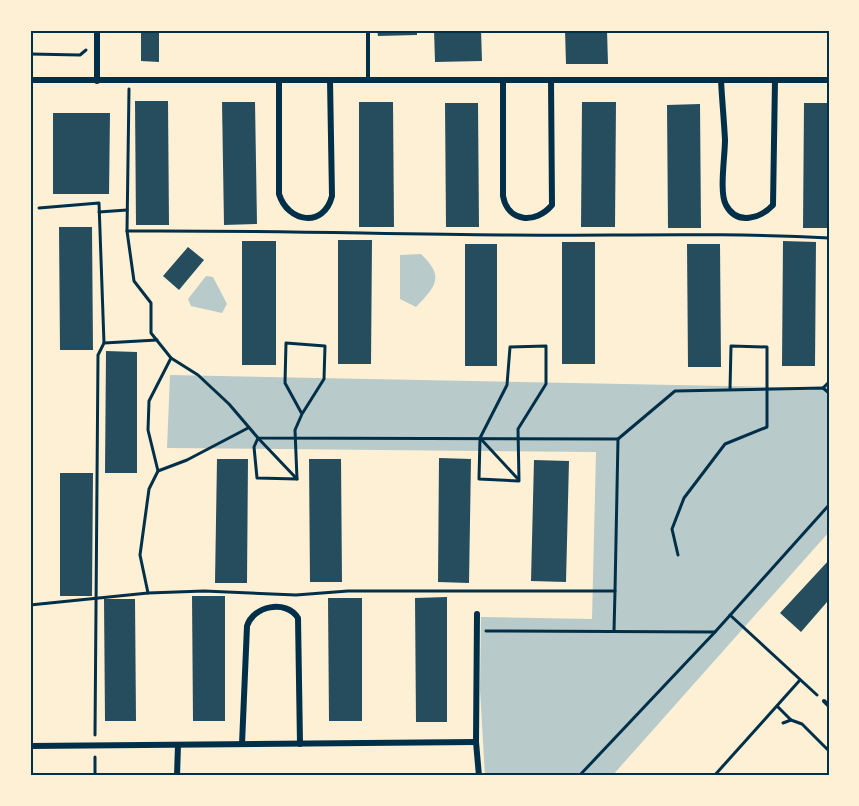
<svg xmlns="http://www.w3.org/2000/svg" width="859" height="806" font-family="Ubuntu,sans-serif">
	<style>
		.green { fill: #b9caca }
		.building { fill: #264d5e }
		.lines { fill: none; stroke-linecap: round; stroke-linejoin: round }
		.path { stroke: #003049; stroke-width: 3 }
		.service { stroke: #003049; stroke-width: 4 }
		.minor { stroke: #003049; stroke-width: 6 }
		.neatline { fill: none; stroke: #003049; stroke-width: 2 }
	</style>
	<rect width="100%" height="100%" fill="#fdf0d5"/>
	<g class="green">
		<path d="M421,254C445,277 436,286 416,307L400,299V255Z"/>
		<path d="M206,276L213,277L227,304L222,313L191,306L188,299Z"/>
		<path d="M170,375L823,388L829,382V532L612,776H485L480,689L481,617L592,619L596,452L167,448Z"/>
	</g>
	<g class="building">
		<path d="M141,30H159V62L141,61Z"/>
		<path d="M377,30H417V35L378,36Z"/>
		<path d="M434,30H481L482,61L435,62Z"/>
		<path d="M565,30H607L608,64H566Z"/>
		<path d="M135,101H168L169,225H136Z"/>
		<path d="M222,102H255L257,224L224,225Z"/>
		<path d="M359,102H393L394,227H359Z"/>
		<path d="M582,102H616L615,227H581Z"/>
		<path d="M445,103H478L479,227H446Z"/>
		<path d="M804,103H829V228H803Z"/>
		<path d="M700,104L701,228H668L667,105Z"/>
		<path d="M53,113H110L109,194H53Z"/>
		<path d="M59,227H92L93,350H60Z"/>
		<path d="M338,240H372L371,364H338Z"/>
		<rect x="242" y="241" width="34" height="124"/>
		<path d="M783,241L816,242L815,366H782Z"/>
		<rect x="562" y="242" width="33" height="122"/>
		<rect x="465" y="244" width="32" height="122"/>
		<path d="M687,244H720L721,367H688Z"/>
		<path d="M188,247L204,260L179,290L163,276Z"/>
		<path d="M106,351L137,352V473H105Z"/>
		<path d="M439,458L471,459L469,583L438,582Z"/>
		<path d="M217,459H248L247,583H215Z"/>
		<path d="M309,459H341L342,582H310Z"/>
		<path d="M534,460L569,461L566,582L531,581Z"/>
		<path d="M60,473H93L92,596H60Z"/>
		<path d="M829,560V604L827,602L801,632L780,613Z"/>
		<path d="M192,596H225V721H193Z"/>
		<path d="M447,597V722H416L415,598Z"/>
		<path d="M328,598H362V721H329Z"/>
		<path d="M104,599H135L136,721H105Z"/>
	</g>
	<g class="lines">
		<g class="path">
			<path d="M30,54L80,55L86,50"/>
			<path d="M39,208L99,203L104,343"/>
			<path d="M99,212L127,210"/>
			<path d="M127,231L129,89"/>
			<path d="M829,238C720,232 612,236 503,235C378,234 253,230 127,231L134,281L151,303V333L171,358L198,375L229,404L258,438L618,439L675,391L823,388L829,393"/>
			<path d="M546,346V384L518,429L519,481L479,479L480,438L507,385L510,347Z"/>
			<path d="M171,358L149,401L148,430L158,471L149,489L140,555L148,593L204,591L296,595L348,591H615L618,439"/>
			<path d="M823,388L829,382"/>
			<path d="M258,438L297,479L257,478L254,447Z"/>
			<path d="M480,438L518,479"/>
			<path d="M158,471L187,460L248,428"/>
			<path d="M297,479L295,430L302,414L285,383L286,343L325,346L324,379L302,414"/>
			<path d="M678,555L672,529L684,498L725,444L767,427V347L731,346L730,389"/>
			<path d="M30,605L148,593"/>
			<path d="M730,615L817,695"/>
			<path d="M486,631L715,632"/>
			<path d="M614,631L615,591"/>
			<path d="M777,706L791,720"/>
			<path d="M783,723L791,720L802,724L829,751"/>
			<path d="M95,735L98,355L104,343L157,340"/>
			<path d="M95,757V776"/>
			<path d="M579,776L715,632L829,505"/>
			<path d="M714,776L800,680"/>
		</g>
		<g class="service">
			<path d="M368,30V81"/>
			<path d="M824,701L829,706"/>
		</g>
		<g class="minor">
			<path d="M30,80H829"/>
			<path d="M503,80V196C508,223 536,224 552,205L551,80"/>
			<path d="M721,80C722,100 724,120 725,140C725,156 719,193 726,205C737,226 761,218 773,205L775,80"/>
			<path d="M97,81V30"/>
			<path d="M279,81V194C288,223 324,228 332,196L330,80"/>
			<path d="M30,189V276"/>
			<path d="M477,614L476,742L479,776"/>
			<path d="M242,744L247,626C253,606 286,599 298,618L300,744"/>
			<path d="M30,746L476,742"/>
			<path d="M177,776L178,745"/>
		</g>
	</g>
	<rect width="859" height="806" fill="none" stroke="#fdf0d5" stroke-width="63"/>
	<rect x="32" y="32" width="796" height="742" class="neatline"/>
</svg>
